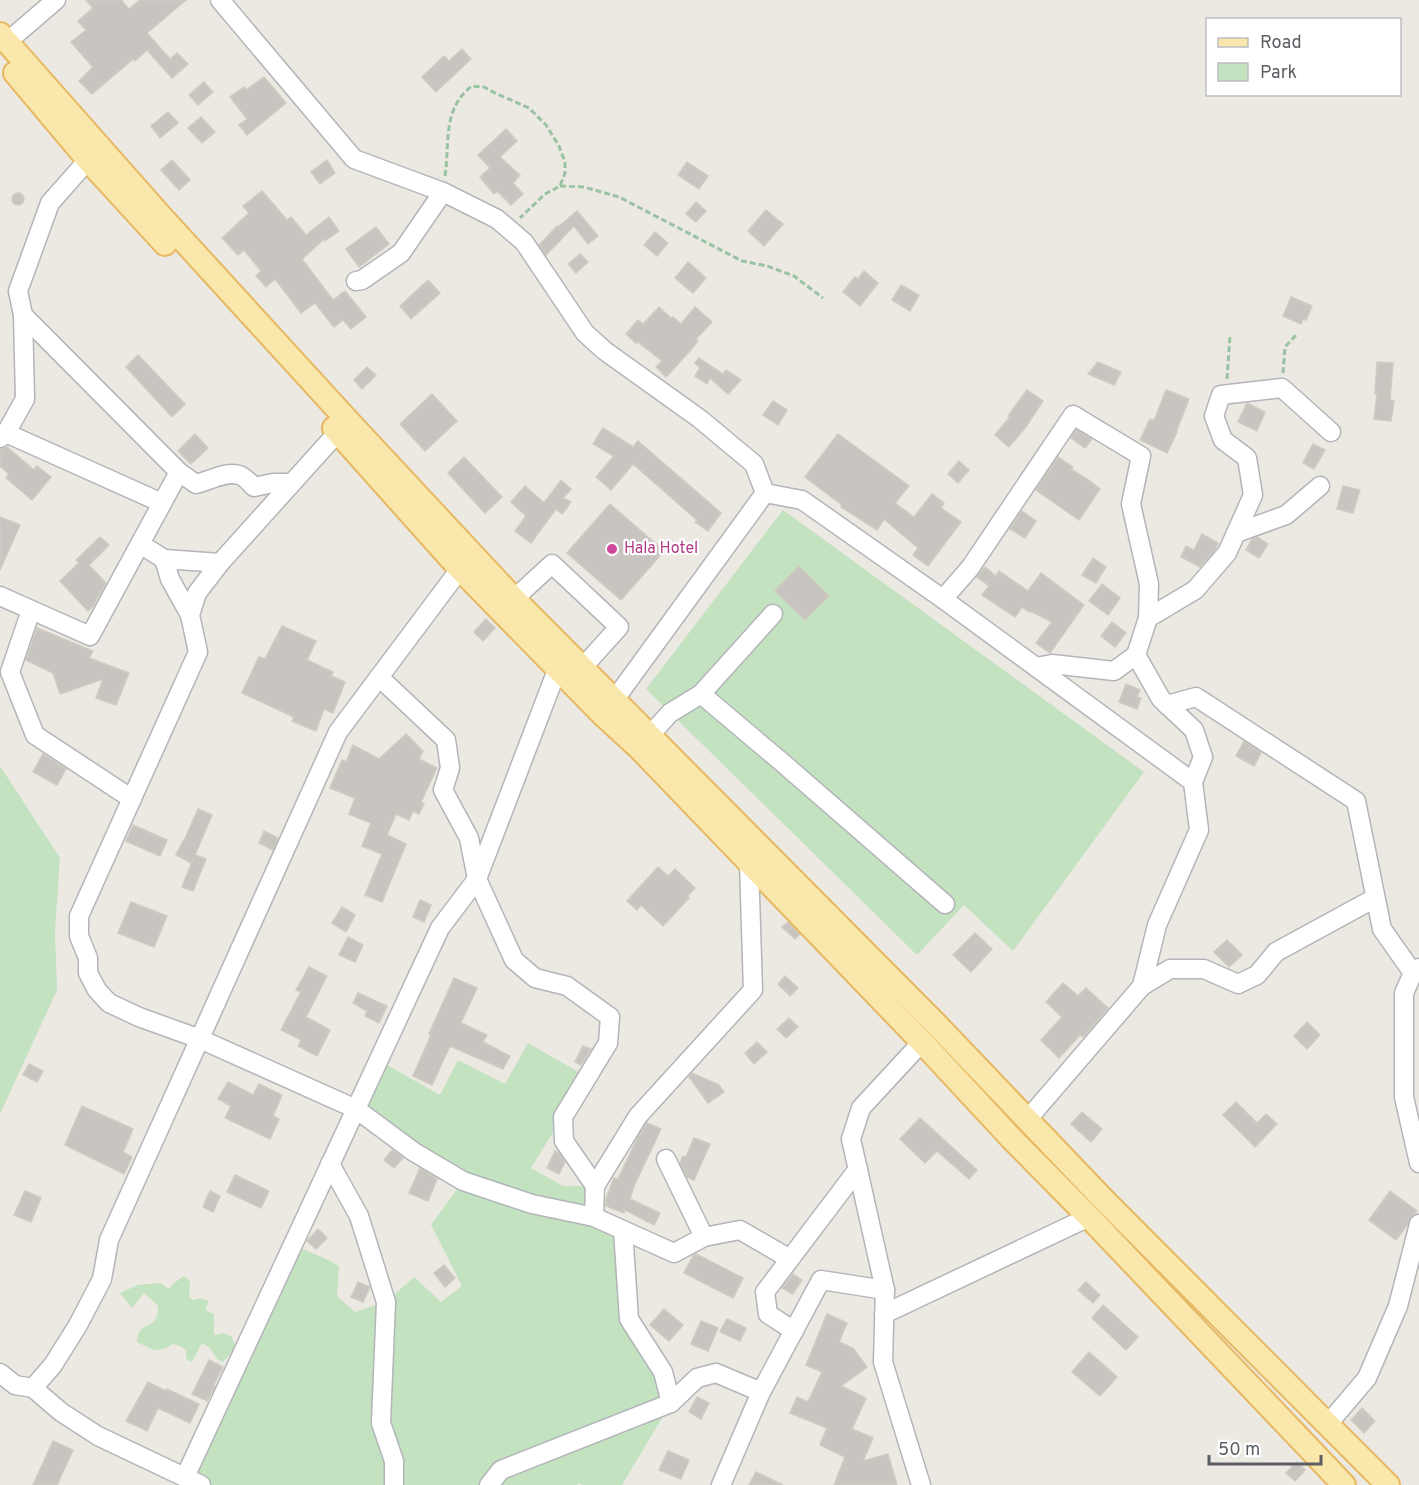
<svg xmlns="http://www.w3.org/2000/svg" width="1419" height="1485" font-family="Overpass,sans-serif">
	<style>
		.green { fill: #c3e2c0 }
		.building { fill: #c8c4c0; stroke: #d0cbc1; stroke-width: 1.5 }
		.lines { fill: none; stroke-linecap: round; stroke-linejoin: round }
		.minor-casing { stroke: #b3b5b9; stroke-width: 21 }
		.major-casing { stroke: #e7b861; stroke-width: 26 }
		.path { stroke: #9ac3a2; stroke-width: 3; stroke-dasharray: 6 3; stroke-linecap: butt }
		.minor { stroke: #fff; stroke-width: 18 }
		.major { stroke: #f9e7ab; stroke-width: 22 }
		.hotel-dot { fill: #d1479c; stroke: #fff; stroke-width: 2 }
		.labels { text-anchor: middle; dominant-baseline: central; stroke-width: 4.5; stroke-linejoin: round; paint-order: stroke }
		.hotel-label { font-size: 16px; fill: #b23c85; stroke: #fff; text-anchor: start }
	</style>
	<rect width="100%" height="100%" fill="#ece9e2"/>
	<g class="green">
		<path d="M783,510L1144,772L1013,951L964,905L917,955L646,689Z"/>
		<path d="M0,766L60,858L55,931L57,990L0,1114Z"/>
		<path d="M528,1043L587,1077L531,1168L563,1186H595V1217L623,1230L629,1319L671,1403L622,1485H583L578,1483L577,1485H201L185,1477L293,1245L324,1258L339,1266L337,1296L355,1312L386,1302L414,1277L441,1302L462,1286L431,1225L463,1181L356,1109L378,1060L440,1095L458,1060L505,1084Z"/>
		<path d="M184,1276L190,1281L189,1297L194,1300L200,1298L209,1301L205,1310L214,1314V1335L223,1333L231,1336C239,1349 232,1353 223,1362L217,1359L210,1348L202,1343L193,1360L191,1362L186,1358V1350L180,1346L173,1344C156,1354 154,1350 137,1342C138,1321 152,1330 157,1316C158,1313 158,1309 158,1306L144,1293L132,1308L120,1293L138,1285L160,1283L169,1289L174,1283Z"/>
	</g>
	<g class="building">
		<path d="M86,0H121L129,9L140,0H186L147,33L170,59L177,53L188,64L172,78L147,50L135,61L133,59L92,94L79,81L93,67L71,42L86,30L78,21L93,8Z"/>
		<path d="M462,49L471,59L436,92L422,77L444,56L449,61Z"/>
		<path d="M264,77L286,103L247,135L239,125L247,119L230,97L244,87L246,90Z"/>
		<path d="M204,82L213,92L198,105L189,95Z"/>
		<path d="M168,112L178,123L160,138L151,126Z"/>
		<path d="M201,117L215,132L202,143L188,128Z"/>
		<path d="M506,129L517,141L500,157L520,175L513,183L523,194L511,205L497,191L494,194L480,177L490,168L478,155Z"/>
		<path d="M172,160L190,180L179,190L161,170Z"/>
		<path d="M327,160L335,173L320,184L311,172Z"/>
		<path d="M687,162L708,176L699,189L678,175Z"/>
		<path d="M262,191L287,220L291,217L306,235L329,217L339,231L325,241L324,239L302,259L333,300L345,291L366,317L351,329L343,320L334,327L315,303L301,313L275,279L266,287L256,276L261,271L244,250L238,255L222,238L249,213L243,206Z"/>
		<circle cx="18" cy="199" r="6"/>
		<path d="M696,202L706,211L696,222L686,214Z"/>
		<path d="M766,210L783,224L764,246L748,231Z"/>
		<path d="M577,211L598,236L588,244L574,226L546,255L539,245L557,226L558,227Z"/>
		<path d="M376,227L389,244L359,267L346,249Z"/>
		<path d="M655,232L668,243L657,256L644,245Z"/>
		<path d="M580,254L588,262L576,273L568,264Z"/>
		<path d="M688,262L706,278L693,293L675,278Z"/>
		<path d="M864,271L878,283L860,306L843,292L855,277L858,279Z"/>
		<path d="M428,280L440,293L411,319L400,306Z"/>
		<path d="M901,285L919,295L910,311L892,300Z"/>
		<path d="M1291,297L1312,306L1306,320L1303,319L1301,324L1283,316Z"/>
		<path d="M659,307L672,319L673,317L681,324L695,307L712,322L696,339L698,341L689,352L666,377L656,367L662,361L638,342L636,343L626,334L638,320L643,324Z"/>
		<path d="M138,355L185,404L172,417L126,367Z"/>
		<path d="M699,358L723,374L726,370L741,380L728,394L710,378L707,384L695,376L700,368L695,363Z"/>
		<path d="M1098,362L1121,372L1114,385L1088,374Z"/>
		<path d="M1377,362L1393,363L1390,400L1394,401L1391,421L1374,419L1377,394H1375Z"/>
		<path d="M367,367L376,375L362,389L354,380Z"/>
		<path d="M1027,390L1043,401L1025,428L1009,447L995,435L1010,417L1008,416Z"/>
		<path d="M1166,390L1189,399L1176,432H1177L1167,453L1140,440L1150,419L1154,421Z"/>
		<path d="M432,394L457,421L425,451L400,424Z"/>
		<path d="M773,401L787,410L778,425L763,415Z"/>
		<path d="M1247,403L1265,412L1257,431L1238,422Z"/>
		<path d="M603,428L633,447L638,441L721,513L708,531L695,522L697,520L633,464L611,490L596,477L614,456L593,444Z"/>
		<path d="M1076,430L1092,439L1085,448L1071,438Z"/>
		<path d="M195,434L208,448L191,464L178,451Z"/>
		<path d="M838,434L909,486L895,503L914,517L932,494L944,503L941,508L961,522L928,566L913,555L918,548L884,519L877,530L841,507L842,505L805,477Z"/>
		<path d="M1313,444L1325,450L1314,469L1303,463Z"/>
		<path d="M7,447L34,470L37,466L51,477L32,500L6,478L9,474L0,466V449Z"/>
		<path d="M464,457L502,497L485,513L448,473Z"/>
		<path d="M1058,457L1073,467L1071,469L1090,481L1100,489L1079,520L1036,490Z"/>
		<path d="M959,461L969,470L958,483L948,474Z"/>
		<path d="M561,480L571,489L563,498L571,502L562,514L556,509L531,543L515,531L526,516L511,502L525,486L544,503Z"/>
		<path d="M1343,486L1360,490L1353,513L1337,509Z"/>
		<path d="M610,504L664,551L621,600L567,553Z"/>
		<path d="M1022,511L1036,521L1025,538L1010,529Z"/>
		<path d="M0,517L20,525L0,570Z"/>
		<path d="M1202,534L1218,543L1215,550L1200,567L1181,557L1186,546L1194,550Z"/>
		<path d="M100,537L109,545L89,565L106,583L93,606L88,611L60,581L79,563L76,560Z"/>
		<path d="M1257,537L1268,544L1259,558L1246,550L1252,539Z"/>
		<path d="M1093,558L1106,567L1096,583L1082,575Z"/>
		<path d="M799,566L829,596L805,620L775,591Z"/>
		<path d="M985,567L996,576L999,571L1028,591L1041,573L1084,605L1050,653L1036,643L1052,622L1030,611L1029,612L1022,607L1015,617L982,595L989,586L977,577Z"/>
		<path d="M1102,584L1120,598L1108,615L1089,601Z"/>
		<path d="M486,619L495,628L483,641L474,632Z"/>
		<path d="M1112,622L1126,633L1115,647L1101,636Z"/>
		<path d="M282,626L316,641L307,660L333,672L331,676L345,682L333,713L324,709L316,731L292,721L294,717L242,693L259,657L265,659Z"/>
		<path d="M37,628L93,651L89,658L129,673L116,705L96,698L103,679L60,694L53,673L26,660Z"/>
		<path d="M1126,684L1140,690L1137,697L1141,698L1137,709L1119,702Z"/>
		<path d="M406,734L423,751L419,759L437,768L421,802L424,804L419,814L413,811L409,820L396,814L387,835L406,844L382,902L365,895L382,854L362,846L371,823L349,814L355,798L330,788L342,760L346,762L353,745L379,759Z"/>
		<path d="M1244,741L1261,753L1254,766L1236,756Z"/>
		<path d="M43,754L66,769L57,785L33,772Z"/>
		<path d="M198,809L212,815L195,855L206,859L193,891L182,887L194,857L191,863L176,855L183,841H184Z"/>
		<path d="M133,825L167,840L160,856L126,841Z"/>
		<path d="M264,831L278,838L273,850L259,843Z"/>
		<path d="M658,867L668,876L675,869L695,888L687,896L689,898L663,926L641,905L637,910L627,901Z"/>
		<path d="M420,900L431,905L424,922L413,917Z"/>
		<path d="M131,902L167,916L154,947L118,933Z"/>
		<path d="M342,907L355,915L346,932L332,923Z"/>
		<path d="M788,922L800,934L795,939L782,927Z"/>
		<path d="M975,933L992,949L971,972L953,955Z"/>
		<path d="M348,937L363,945L355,962L339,955Z"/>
		<path d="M1227,940L1242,955L1229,967L1214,952Z"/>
		<path d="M309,967L327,976L306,1017L330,1030L317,1056L298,1046L301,1040L281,1030L301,992L296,990Z"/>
		<path d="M785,976L798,988L790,996L778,984Z"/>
		<path d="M454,978L477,988L461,1023L487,1035L483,1042L510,1056L503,1069L450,1046L432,1085L413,1076L431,1035L429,1034Z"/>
		<path d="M1063,983L1078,996L1086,988L1108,1008L1083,1037L1080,1035L1059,1058L1041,1040L1062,1017L1046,1002Z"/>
		<path d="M358,993L387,1006L379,1023L365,1016L367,1011L353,1003Z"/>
		<path d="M789,1018L798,1027L786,1038L777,1029Z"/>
		<path d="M1307,1022L1320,1035L1307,1049L1294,1036Z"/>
		<path d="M757,1042L767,1052L754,1064L745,1053Z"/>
		<path d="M583,1046L591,1049L581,1065L575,1062Z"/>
		<path d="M29,1064L43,1071L37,1082L23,1075Z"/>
		<path d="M692,1073L719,1085L724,1092L708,1103L689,1077Z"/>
		<path d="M228,1082L253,1095L259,1084L282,1095L273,1116L279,1119L270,1139L225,1118L231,1106L218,1099Z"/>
		<path d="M1236,1102L1257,1123L1266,1114L1277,1124L1255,1147L1223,1115Z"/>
		<path d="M82,1106L133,1129L123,1152L132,1157L124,1174L65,1145Z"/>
		<path d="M1082,1112L1102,1129L1091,1142L1071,1124Z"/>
		<path d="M920,1118L977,1170L969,1179L937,1151L925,1163L900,1139Z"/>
		<path d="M647,1123L661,1129L634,1186L630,1199L660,1213L654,1225L625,1210L624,1213L606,1206V1199L614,1178L618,1179L638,1137Z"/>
		<path d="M694,1138L710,1144L694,1180L687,1177L680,1163L683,1156L686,1157Z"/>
		<path d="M392,1150L403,1158L394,1168L384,1160Z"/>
		<path d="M555,1151L559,1153L565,1162L559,1174L547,1168Z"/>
		<path d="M420,1168L437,1179L428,1201L409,1193Z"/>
		<path d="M235,1175L269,1191L261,1208L227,1192Z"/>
		<path d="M25,1191L41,1198L31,1222L14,1215Z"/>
		<path d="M210,1191L220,1196L213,1212L203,1207Z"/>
		<path d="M1390,1191L1417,1211L1411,1217L1407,1225L1396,1240L1369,1220Z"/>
		<path d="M318,1229L327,1238L316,1249L307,1241Z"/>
		<path d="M696,1254L743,1278L733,1298L684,1273L693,1256Z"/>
		<path d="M444,1265L455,1278L445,1287L434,1273Z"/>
		<path d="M793,1274L802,1280L793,1294L782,1288Z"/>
		<path d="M358,1282L370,1287L363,1302L351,1297Z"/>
		<path d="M1086,1282L1100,1295L1093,1303L1078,1290Z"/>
		<path d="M1103,1305L1138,1337L1126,1350L1092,1318Z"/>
		<path d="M664,1309L683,1325L669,1341L650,1325Z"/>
		<path d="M827,1314L847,1323L839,1342L853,1348L867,1367L841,1386L866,1398L852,1429L873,1438L863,1461L888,1454L897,1485H834L845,1457L820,1445L827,1428L790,1413L797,1397L808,1402L822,1372L806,1365Z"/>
		<path d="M727,1319L746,1328L740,1341L720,1332Z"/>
		<path d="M701,1321L718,1328L708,1351L691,1344Z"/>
		<path d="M1089,1352L1117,1377L1100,1396L1072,1372Z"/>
		<path d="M209,1360L223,1367L213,1386H215L207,1401L192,1394Z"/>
		<path d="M148,1382L166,1391L167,1389L199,1404L190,1423L158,1408L147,1431L126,1421Z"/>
		<path d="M697,1397L709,1403L701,1419L689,1412Z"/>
		<path d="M1362,1408L1375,1421L1364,1433L1351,1420Z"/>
		<path d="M53,1441L73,1450L57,1485H33Z"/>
		<path d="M668,1451L689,1460L681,1479L659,1470Z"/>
		<path d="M1297,1462L1305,1470L1295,1481L1286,1473Z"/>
		<path d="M756,1472L783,1485H749Z"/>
	</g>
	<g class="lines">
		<g class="minor-casing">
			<g id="minor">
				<path d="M220,0L354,159L443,192L497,219L524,242L585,333L605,351L700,419L754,464L765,493L802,500L943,599L1193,782L1199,830L1157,925L1142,986L1027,1120"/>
				<path d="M7,42L56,0"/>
				<path d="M88,160L50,203L18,291L23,315L179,472L196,484C209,481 225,471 239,475C244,476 250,483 254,487L273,483H292"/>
				<path d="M356,281L362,280L401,253L443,192"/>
				<path d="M338,432L220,563L197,593L190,615L198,652L79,916V936L88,958V973L97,990L109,1003L139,1017L200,1039L356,1109L414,1152L463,1181L532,1204L594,1217L674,1253L704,1237L740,1230L790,1259"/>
				<path d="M6,433L162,503"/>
				<path d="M0,438L6,433L25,399L23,315"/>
				<path d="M1236,533L1286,515L1320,486"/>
				<path d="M140,544L164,559L220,563"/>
				<path d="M164,559L170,579L190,615"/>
				<path d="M0,596L90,636L179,472"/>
				<path d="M514,599L552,564L619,627L583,667"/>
				<path d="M943,599L970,568L1073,415L1141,456L1131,504L1149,584L1148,618"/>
				<path d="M31,610L10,672L35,735L132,799"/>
				<path d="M1036,667L1052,664L1114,671L1136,655"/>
				<path d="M379,677L446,740L450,768L443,790L469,838L477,879L514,960L535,978L567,986L610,1017L608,1043L563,1117L564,1141L595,1186"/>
				<path d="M701,694L784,764L945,904"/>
				<path d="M615,699L765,493"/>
				<path d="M1167,705L1196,697L1356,801L1382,929L1413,973"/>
				<path d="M650,735L670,713L701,694L773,614"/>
				<path d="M1193,782L1203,757L1194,730L1161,699L1136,655L1148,618L1195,590L1227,553L1253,495L1247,458L1223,440L1214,416L1221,395L1282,388L1331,432"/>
				<path d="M1419,968L1413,973L1404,993V1097L1419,1163"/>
				<path d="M1142,986L1170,969H1204L1238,984L1257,975L1276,952L1375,898"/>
				<path d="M666,1159L704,1237"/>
				<path d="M330,1164L359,1216L386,1302L381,1423L394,1461V1485"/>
				<path d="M594,1217L595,1186L638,1116L753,990L749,864"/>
				<path d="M623,1230L629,1319L663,1372L671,1403"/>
				<path d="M884,1314L1089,1217"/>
				<path d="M794,1331L768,1314L765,1292L858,1169"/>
				<path d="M0,1373L15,1385L33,1388L61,1412L98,1436L201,1485"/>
				<path d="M33,1388L53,1365L78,1325L102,1279L109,1240L338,732L460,569"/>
				<path d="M1328,1424L1367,1378L1398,1306L1419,1224"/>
				<path d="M185,1477L440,928L477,879L562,657"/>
				<path d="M489,1485L501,1470L671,1403L697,1378L716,1373L761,1392L821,1280L885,1290"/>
				<path d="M721,1485L761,1392"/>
				<path d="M921,1485L883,1362L885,1290L851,1139L861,1108L922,1042"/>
			</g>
		</g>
		<g class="major-casing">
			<g id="major">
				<path d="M0,34L159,214L350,423L514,599L936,1024L1104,1200L1388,1485"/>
				<path d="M15,73L88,160L165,244"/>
				<path d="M334,428L460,569L603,715L640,749L922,1042L1011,1138L1089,1217L1344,1485"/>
			</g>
		</g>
		<g class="path">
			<path d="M445,176C450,142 442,109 472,86L484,87L495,93L529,108L546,125L559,146L565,162V173L560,186L545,194L520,218"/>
			<path d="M560,186L584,187L619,197L742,261L767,266L794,276L823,298"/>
			<path d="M1283,373L1285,347L1297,334"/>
			<path d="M1227,379L1230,336"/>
		</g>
		<use href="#minor" class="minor"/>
		<use href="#major" class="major"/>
	</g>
	<circle class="hotel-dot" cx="612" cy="549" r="6"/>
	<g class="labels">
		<g class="hotel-label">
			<text x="624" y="549">Hala Hotel</text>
		</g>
	</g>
	<rect x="1206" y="18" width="195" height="78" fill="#ffffff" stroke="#bdbfc0" stroke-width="1.5"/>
	<rect x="1218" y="38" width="30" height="9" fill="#f9e7ab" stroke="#bdbfc0" stroke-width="1.5"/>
	<text x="1260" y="48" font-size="18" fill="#5b5e62">Road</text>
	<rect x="1218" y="63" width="30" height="18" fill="#c3e2c0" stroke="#bdbfc0" stroke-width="1.5"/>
	<text x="1260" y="78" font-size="18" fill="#5b5e62">Park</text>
	<path d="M1209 1455v9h112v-9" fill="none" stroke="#5b5e62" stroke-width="3"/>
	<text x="1218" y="1455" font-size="18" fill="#5b5e62" stroke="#ffffff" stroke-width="4.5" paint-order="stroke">50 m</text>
</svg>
